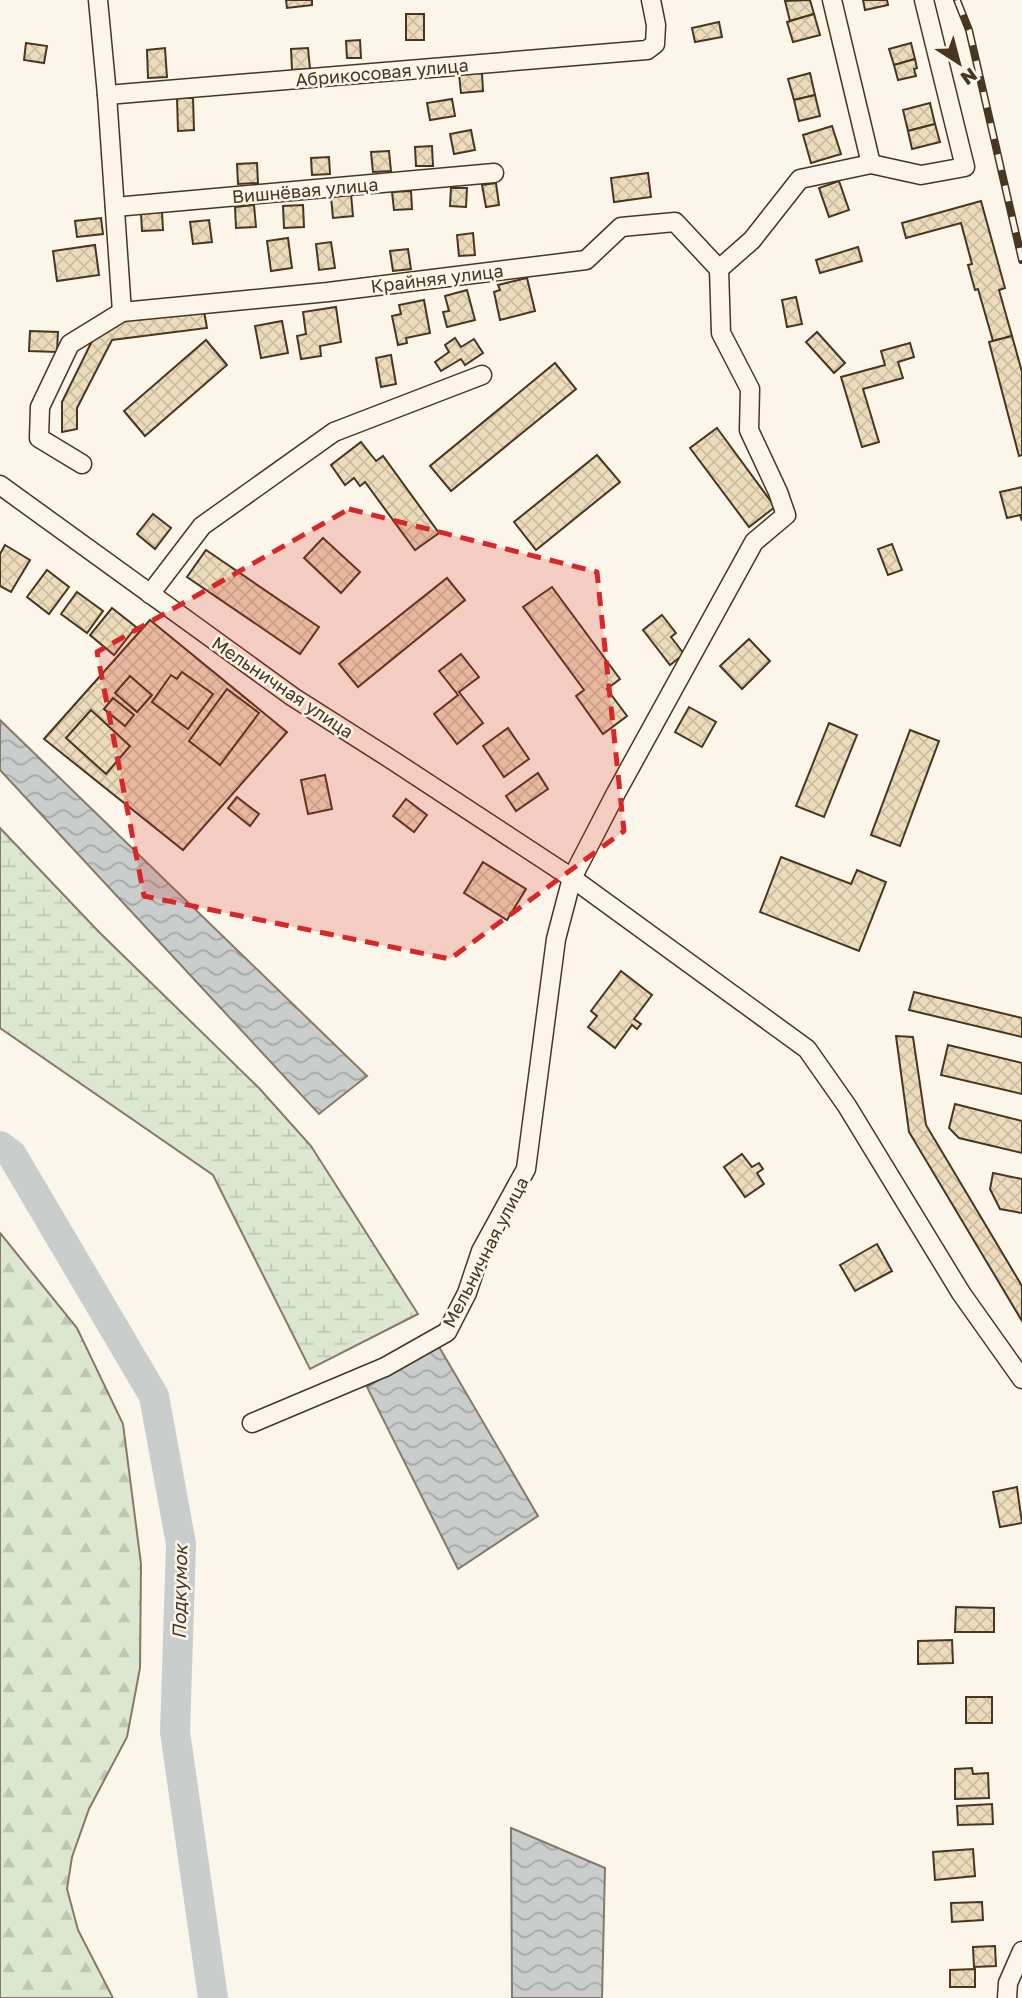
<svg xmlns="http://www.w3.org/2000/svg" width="1022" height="1998" font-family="'Golos Text',sans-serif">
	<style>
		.forest { fill: url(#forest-firs); stroke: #887966; stroke-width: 2 }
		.wetland { fill: url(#wetland-marsh); stroke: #887966; stroke-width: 2 }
		.water { fill: url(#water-waves); stroke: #887966; stroke-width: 2 }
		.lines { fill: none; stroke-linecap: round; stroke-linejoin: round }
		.river { stroke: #c9cecd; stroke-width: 30 }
		.building { fill: url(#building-cross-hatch); stroke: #4a3520; stroke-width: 2 }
		.minor-casing { stroke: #4a3520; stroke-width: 21 }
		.minor { stroke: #fbf6e9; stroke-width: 18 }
		.rail-casing { stroke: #4a3520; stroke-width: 8 }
		.rail { stroke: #fbf6e9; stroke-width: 5; stroke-dasharray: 16; stroke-linecap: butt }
		.marked { fill: #d62828; fill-opacity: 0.2; stroke: #d62828; stroke-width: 5; stroke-dasharray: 14 9; stroke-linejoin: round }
		.labels { text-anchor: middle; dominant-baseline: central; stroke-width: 5; stroke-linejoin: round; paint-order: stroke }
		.street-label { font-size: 18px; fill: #4a3520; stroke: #fbf6e9 }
		.water-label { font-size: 19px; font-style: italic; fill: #4a3520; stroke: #fbf6e9 }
	</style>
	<defs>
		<pattern id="forest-firs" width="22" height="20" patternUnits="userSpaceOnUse" patternTransform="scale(1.75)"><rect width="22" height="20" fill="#dce7d0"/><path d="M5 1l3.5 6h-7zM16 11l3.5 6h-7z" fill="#bec7b2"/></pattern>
		<pattern id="wetland-marsh" width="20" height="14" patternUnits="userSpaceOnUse" patternTransform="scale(1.75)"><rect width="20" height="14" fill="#dce7d0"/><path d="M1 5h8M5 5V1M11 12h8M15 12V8" fill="none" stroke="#bec7b2"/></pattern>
		<pattern id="water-waves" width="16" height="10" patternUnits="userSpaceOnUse" patternTransform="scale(1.75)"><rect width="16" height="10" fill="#c9cecd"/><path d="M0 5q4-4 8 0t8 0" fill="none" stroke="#a5a8a6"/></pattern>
		<pattern id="building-cross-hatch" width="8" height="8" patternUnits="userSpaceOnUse" patternTransform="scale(1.75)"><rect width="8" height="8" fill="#ecdcbc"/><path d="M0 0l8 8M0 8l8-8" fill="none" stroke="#ccbda1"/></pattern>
	</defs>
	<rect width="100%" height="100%" fill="#fbf6e9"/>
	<path class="forest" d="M0,1233L77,1328L123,1424L141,1564L140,1668L127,1737L89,1809L72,1857L67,1889L78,1930L113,1998H0Z"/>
	<path class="wetland" d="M0,828L99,932L259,1088L311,1146L418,1314L310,1369L213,1175L0,1028Z"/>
	<g class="water">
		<path d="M0,720L367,1076L319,1114L0,770Z"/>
		<path d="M438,1345L538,1516L458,1569L367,1387Z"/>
		<path d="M511,1828L605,1868L602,1998H512Z"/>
	</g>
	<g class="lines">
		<path class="river" d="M0,1146L12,1155L154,1396L181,1544L175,1732L213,1998"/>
	</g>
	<g class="building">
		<path d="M286,0H312V5L287,8Z"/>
		<path d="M810,0L814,14L790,21L785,1Z"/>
		<path d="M863,0H887L888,5L865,10Z"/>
		<rect x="406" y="14" width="18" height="26"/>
		<path d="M814,14L820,35L793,42L787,22Z"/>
		<path d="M719,22L722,37L695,42L692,28Z"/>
		<path d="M360,40L361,58H347L346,41Z"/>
		<path d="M26,43L47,46L44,63L24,60Z"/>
		<path d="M911,43L915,59L894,65L889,49Z"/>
		<path d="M165,48L167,77L148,78L147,50Z"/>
		<path d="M308,48L310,69L292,70L291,49Z"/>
		<path d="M915,59L917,68L914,69L916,76L898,80L894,65Z"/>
		<path d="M482,73L483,91L461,93L459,74Z"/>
		<path d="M810,73L815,95L794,100L788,79Z"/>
		<path d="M815,95L820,116L799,121L794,100Z"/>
		<path d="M177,98H193L194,130L178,131Z"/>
		<path d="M452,99L455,116L430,120L427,103Z"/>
		<path d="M930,103L935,124L908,131L903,110Z"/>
		<path d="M935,124L940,142L912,149L908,131Z"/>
		<path d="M832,126L841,154L811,163L803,135Z"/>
		<path d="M471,130L475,150L454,154L450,134Z"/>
		<path d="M432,146L433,166H416L415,147Z"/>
		<path d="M389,151L391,171L373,172L371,152Z"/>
		<path d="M329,157L330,174L312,175L311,158Z"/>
		<path d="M257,163L258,183L238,184L237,164Z"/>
		<path d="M648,173L651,197L614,202L611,178Z"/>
		<path d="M839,181L849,210L829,217L819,188Z"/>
		<path d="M496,183L499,205L486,207L482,185Z"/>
		<path d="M451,188H467L466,207L450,206Z"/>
		<path d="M411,191L412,209L394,210L392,192Z"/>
		<path d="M351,194L353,216L333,218L331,197Z"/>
		<path d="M981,201L1005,288L999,290L1012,336L993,341L978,289L975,290L968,265L972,264L961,223L906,238L902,223Z"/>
		<path d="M254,205L256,227L236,228L235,207Z"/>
		<path d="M303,205L304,227L284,228L283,206Z"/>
		<path d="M162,212L163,230L142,231L141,213Z"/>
		<path d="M101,218L103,234L77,237L75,221Z"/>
		<path d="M209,220L212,242L193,244L190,222Z"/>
		<path d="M473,233L475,255L459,256L457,235Z"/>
		<path d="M288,238L292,268L271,271L267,241Z"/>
		<path d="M331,242L335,268L319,270L316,244Z"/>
		<path d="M95,245L99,275L57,281L53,251Z"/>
		<path d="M858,247L862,261L820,273L816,260Z"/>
		<path d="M408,249L411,269L393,271L390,251Z"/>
		<path d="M527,278L535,311L500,320L494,292L500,290L498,285Z"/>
		<path d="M467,290L475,320L447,327L443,312L449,311L445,296Z"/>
		<path d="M796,297L802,324L787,327L782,300Z"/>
		<path d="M424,300L430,333L406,338L407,343L398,345L392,316L401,314L399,305Z"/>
		<path d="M336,307L341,342L320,346L321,356L301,359L297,336L306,334L303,312Z"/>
		<path d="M204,311L207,328L112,340L77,408V429L62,432V402L96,333L113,322Z"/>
		<path d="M282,321L288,353L261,358L255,326Z"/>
		<path d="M30,331L58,332L57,352L29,351Z"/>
		<path d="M817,332L845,363L834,373L806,342Z"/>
		<path d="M1012,336L1022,372V455L1019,456L989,342Z"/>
		<path d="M455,338L461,347L474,339L483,353L465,365L461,359L441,371L435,362L449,352L445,345Z"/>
		<path d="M206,340L227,365L145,436L124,411Z"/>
		<path d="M910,343L914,357L898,362L903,378L863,389L879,442L862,447L841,377L885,365L881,351Z"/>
		<path d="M391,355L396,384L381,387L376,358Z"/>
		<path d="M555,363L576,389L451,491L430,466Z"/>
		<path d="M717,428L775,507L749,527L690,448Z"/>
		<path d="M361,442L376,461L383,456L439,533L415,550L365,482L360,486L354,478L345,485L331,465Z"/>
		<path d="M597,455L620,482L536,550L514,522Z"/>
		<path d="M1022,487V521L1020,515L1007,518L1000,492Z"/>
		<path d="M153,514L171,528L155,549L137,534Z"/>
		<path d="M323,538L360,572L341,593L304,558Z"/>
		<path d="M892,544L902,570L888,575L878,549Z"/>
		<path d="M5,545L30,560L11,592L0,586V554Z"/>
		<path d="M206,550L319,627L300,654L187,577Z"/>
		<path d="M47,570L69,587L49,614L27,597Z"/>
		<path d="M447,578L465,600L358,687L339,664Z"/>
		<path d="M552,587L620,679L607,689L627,716L603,734L576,696L584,690L523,607Z"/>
		<path d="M77,592L103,611L87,633L61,614Z"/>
		<path d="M112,608L136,627L114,655L90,635Z"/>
		<path d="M662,615L676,633L671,637L684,654L670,665L643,630Z"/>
		<path d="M150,620L287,732L183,850L44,739Z"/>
		<path d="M749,639L770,661L742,689L720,666Z"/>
		<path d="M461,654L479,677L459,692L483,723L457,744L434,714L458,695L439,671Z"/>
		<path d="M182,672L213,694L188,729L152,702L171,675L177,679Z"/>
		<path d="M130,676L152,695L137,712L115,693Z"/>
		<path d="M227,689L259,713L220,765L189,741Z"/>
		<path d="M113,698L134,715L125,726L104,709Z"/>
		<path d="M689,707L716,722L702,747L675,732Z"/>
		<path d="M91,710L130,746L106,774L66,738Z"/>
		<path d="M829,723L857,735L824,817L796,806Z"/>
		<path d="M508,728L529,759L504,777L483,746Z"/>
		<path d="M910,730L939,741L900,846L871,835Z"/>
		<path d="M538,773L548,789L516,811L506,796Z"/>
		<path d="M325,775L332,809L308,814L301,780Z"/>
		<path d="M237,797L259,814L250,826L228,808Z"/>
		<path d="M406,799L427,815L414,832L393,816Z"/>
		<path d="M781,857L851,884L857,870L886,882L859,951L760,912Z"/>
		<path d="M483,862L526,889L507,920L464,893Z"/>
		<path d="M621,971L652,995L634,1019L641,1024L637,1029L632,1025L615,1048L588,1027L597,1016L591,1011Z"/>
		<path d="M914,992L1022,1018V1037L909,1010Z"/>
		<path d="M896,1036L913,1037L926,1125L1022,1286V1321L909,1132Z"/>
		<path d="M948,1045L1022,1063V1094L941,1075Z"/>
		<path d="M955,1104L1022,1121V1153L959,1138L949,1128Z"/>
		<path d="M742,1154L752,1167L759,1163L763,1169L757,1173L764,1184L745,1197L724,1167Z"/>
		<path d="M993,1173L1022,1179V1213L1000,1209L990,1189Z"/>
		<path d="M877,1244L892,1271L855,1291L840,1265Z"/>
		<path d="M1017,1487L1022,1523L1000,1527L993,1492Z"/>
		<path d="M956,1607L994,1608V1632H955Z"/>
		<path d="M952,1640L953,1663L918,1664V1641Z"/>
		<rect x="966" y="1697" width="26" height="26"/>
		<path d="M972,1768L973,1774L988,1773L989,1798L955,1799V1769Z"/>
		<path d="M992,1804L993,1824L958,1825L957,1806Z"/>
		<path d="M973,1849L975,1876L935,1880L933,1852Z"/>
		<path d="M982,1902L983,1920L952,1922L951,1903Z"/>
		<path d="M995,1946L996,1966L974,1967L973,1947Z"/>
		<path d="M975,1969V1987H950V1970Z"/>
	</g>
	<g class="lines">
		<g class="minor-casing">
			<g id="minor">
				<path d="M98,0L107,95L122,312"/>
				<path d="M832,0L871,164"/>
				<path d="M107,95L647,50L655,44L656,25L651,0"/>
				<path d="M115,207L494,173"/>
				<path d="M719,269L752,240L800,179L871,164L921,175L965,167L924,0"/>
				<path d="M82,464L39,438L40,407L70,344L122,312L328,292L586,260L621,227L675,222L719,269"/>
				<path d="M0,485L293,697L386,756L572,878L807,1049L847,1106L961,1293L1022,1379"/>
				<path d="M150,594L202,526L334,432L482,375"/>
				<path d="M252,1423L385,1367L447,1332L467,1293L481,1251L526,1169L556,939L572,878L616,793L754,542L786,515L778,492L749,430L750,389L721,333L719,269"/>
				<path d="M1007,1998L1008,1983L1022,1951"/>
			</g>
		</g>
		<use href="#minor" class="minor"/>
		<g class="rail-casing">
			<path id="rail" d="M957,0L969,30L1022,260"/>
		</g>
		<use href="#rail" class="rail"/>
	</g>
	<path class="marked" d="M349,509L597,572L624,831L450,959L144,896L97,652Z"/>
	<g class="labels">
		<g class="street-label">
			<text transform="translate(382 72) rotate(-5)">Абрикосовая улица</text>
			<text transform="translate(305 190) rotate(-5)">Вишнёвая улица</text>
			<text transform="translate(437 278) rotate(-7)">Крайняя улица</text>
			<text transform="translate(283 687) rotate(34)">Мельничная улица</text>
			<text transform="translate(485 1252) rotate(-63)">Мельничная улица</text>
		</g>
		<g class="water-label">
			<text transform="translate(179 1592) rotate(-89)">Подкумок</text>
		</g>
	</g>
	<g transform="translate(959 63) rotate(144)" stroke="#fbf6e9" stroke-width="5" paint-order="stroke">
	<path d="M0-5L12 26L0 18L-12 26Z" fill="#4a3520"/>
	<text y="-10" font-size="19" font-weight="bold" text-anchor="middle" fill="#4a3520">N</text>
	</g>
</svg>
